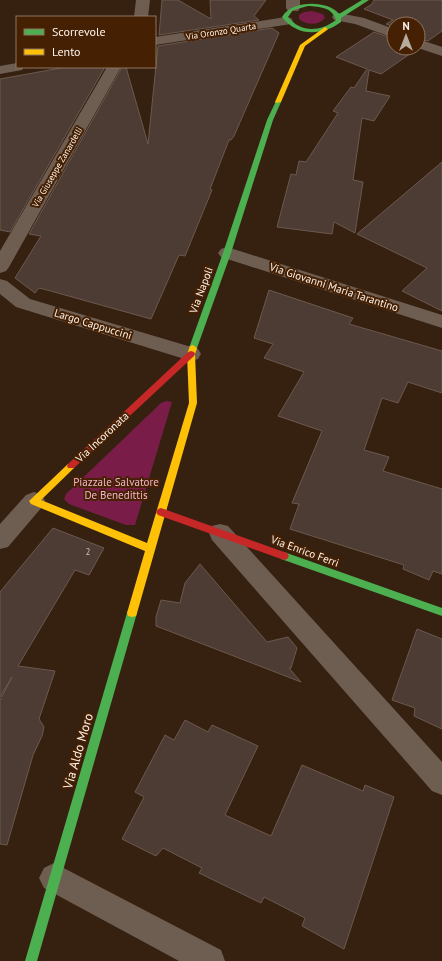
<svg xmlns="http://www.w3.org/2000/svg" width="442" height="961" font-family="'PT Sans',sans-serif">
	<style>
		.green { fill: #791d48 }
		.building { fill: #4d3c33; stroke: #6c584e }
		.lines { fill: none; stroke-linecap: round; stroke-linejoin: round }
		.street { fill: #6e5e52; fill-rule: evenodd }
		.fast { fill: #4caf50; fill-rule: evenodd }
		.slow { fill: #ffc107; fill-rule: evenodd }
		.jam { fill: #c62828; fill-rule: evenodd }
		.labels { text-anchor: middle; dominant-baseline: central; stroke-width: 4; stroke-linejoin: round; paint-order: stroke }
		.far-street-label { font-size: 9px; fill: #fdf3ec; stroke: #452002 }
		.number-label { font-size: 9px; fill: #d1c5be }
		.street-label { font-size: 11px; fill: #fdf3ec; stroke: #452002 }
		.park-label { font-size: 11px; fill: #f1b6cc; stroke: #452002 }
		.near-street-label { font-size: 13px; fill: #fdf3ec; stroke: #452002 }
	</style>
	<rect width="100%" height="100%" fill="#362111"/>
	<g class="green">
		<path d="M312,11L323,14L325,18C318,26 306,25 299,19V15L304,12Z"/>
		<path d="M166,401L172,402L135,525H126L69,504L64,499L66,494L161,403Z"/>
	</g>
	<g class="building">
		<path d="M162,0H178L211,19L210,0H266L254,16L259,20L159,35Z"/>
		<path d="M374,0H442V31L428,41L418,38V24H394V27L386,24L393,20L364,9L372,4Z"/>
		<path d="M272,28L279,33L234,136L231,140H229L210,189L212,190L185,256L179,255L151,319L47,290L39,288L35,293L15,278L41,236L29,234L122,67H126L148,144L158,46Z"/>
		<path d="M374,32L394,39V48L417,49L381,74L369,70L366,91L390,96L374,121L362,118L353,180L363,182L355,233L334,222L332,234L277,227L291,174L296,175L299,161L306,162L338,113L333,111L351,87L354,88L367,69L336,57Z"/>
		<path d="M66,67H105L10,232L0,230V79Z"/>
		<path d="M442,162V311L402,291L427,268L357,234Z"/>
		<path d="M269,290L353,318L349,324L442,351V393L408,382L398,403L382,398L364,450L389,457L383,471L442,489V574L433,571L429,580L403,569L404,565L290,529L299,504L292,503L322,431L278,416L304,372L264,358L273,344L254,338Z"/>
		<path d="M53,528L104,548L89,575L75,570L18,666L55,671L39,719L44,727L42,736L33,755L7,845L0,844V700L12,677L0,697V592Z"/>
		<path d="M200,564L267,642L288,637L297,648L291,668H289L301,682L156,626V617L161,600L180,603L185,583Z"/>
		<path d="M417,629L442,639V729L414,716L415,708L392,700Z"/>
		<path d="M185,720L208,732L212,725L258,746L225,815L271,836L302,765L363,791L365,785L394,797L344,949L302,926L305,918L264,897L261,903L199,873L202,868L163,848L156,856L122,839L144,797L135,792L165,735L174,740Z"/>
	</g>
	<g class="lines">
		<g class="street">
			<path d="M136,0H150L148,17H134Z"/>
			<path d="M286,0H300V8L298,11H288L286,8Z"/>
			<path d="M339,13L364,18L394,29V38L355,24L334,20L332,17L334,14Z"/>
			<path d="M286,17L291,18L293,21L291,24L155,45V37Z"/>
			<path d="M418,39L442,47V56L418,48Z"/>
			<path d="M17,63V67H24L22,70L0,74V66Z"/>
			<path d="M107,67H121L9,267L6,271L0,273V251Z"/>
			<path d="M227,247L442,315V328L221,257L218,253L221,249Z"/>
			<path d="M0,279L7,281L30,299L198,349L201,354L198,359L191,361L16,307L0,294Z"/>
			<path d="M34,492L42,495L45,501L42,507L8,547L0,549V524L26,495Z"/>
			<path d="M220,524L228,526L442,762V795L432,791L212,540L209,533L212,526Z"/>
			<path d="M54,863L221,950L225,961H179L44,888L39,878L44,868Z"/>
		</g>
		<g class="fast">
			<path d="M362,0H369L341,18V22C322,36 297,37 282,17C292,0 328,0 339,14ZM308,6C320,7 332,7 336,20C320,32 301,33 288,17L293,10Z"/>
			<path d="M276,101L281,102L273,120L231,253L197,348L196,350H190L189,348L223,253L267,120Z"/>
			<path d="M284,552L442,608V616L281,559L279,556L281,553Z"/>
			<path d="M132,609L136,610L137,613L37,961H25L127,613L128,610Z"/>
		</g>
		<g class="slow">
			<path d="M325,27L328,29L327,30L305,46L281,102L276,103L275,102L300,45Z"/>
			<path d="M193,345L197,348L195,354L197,403L137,613L136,616L132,617L128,616L127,613L145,551L31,504L29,501L68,464H74L75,466L74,468L41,500L147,543L189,403L187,354L190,346Z"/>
		</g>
		<g class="jam">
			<path d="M191,351L194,352L195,354L194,356L74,468H68L67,466L68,464L188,352Z"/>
			<path d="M161,508L287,553L289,556L287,559L284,560L158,515L156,512L158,509Z"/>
		</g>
	</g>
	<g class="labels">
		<g class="far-street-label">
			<text transform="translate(221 31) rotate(-9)">Via Oronzo Quarta</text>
			<text transform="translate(57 167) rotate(-60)">Via Giuseppe Zanardelli</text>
		</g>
		<g class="number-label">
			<text x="88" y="551">2</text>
		</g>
		<g class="street-label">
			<text transform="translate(334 287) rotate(18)">Via Giovanni Maria Tarantino</text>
			<text transform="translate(201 290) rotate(-70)">Via Napoli</text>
			<text transform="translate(93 324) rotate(17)">Largo Cappuccini</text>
			<text transform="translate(102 437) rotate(-43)">Via Incoronata</text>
			<text transform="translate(305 551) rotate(20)">Via Enrico Ferri</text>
		</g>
		<g class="park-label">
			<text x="116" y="482">Piazzale Salvatore<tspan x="116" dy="13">De Benedittis</tspan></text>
		</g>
		<g class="near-street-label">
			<text transform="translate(78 751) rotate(-74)">Via Aldo Moro</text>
		</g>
	</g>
	<rect x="16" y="16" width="140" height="52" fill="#452002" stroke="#8f7460"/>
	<rect x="24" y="29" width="20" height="6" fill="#4caf50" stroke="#8f7460"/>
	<text x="52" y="36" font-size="12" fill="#fdf3ec">Scorrevole</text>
	<rect x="24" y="49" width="20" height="6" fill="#ffc107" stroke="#8f7460"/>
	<text x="52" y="56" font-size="12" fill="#fdf3ec">Lento</text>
	<g transform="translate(406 36)"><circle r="19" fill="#452002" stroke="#8f7460"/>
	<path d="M0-3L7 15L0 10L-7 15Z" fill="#b7aa9f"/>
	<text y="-6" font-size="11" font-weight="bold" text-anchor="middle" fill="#fdf3ec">N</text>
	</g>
</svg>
